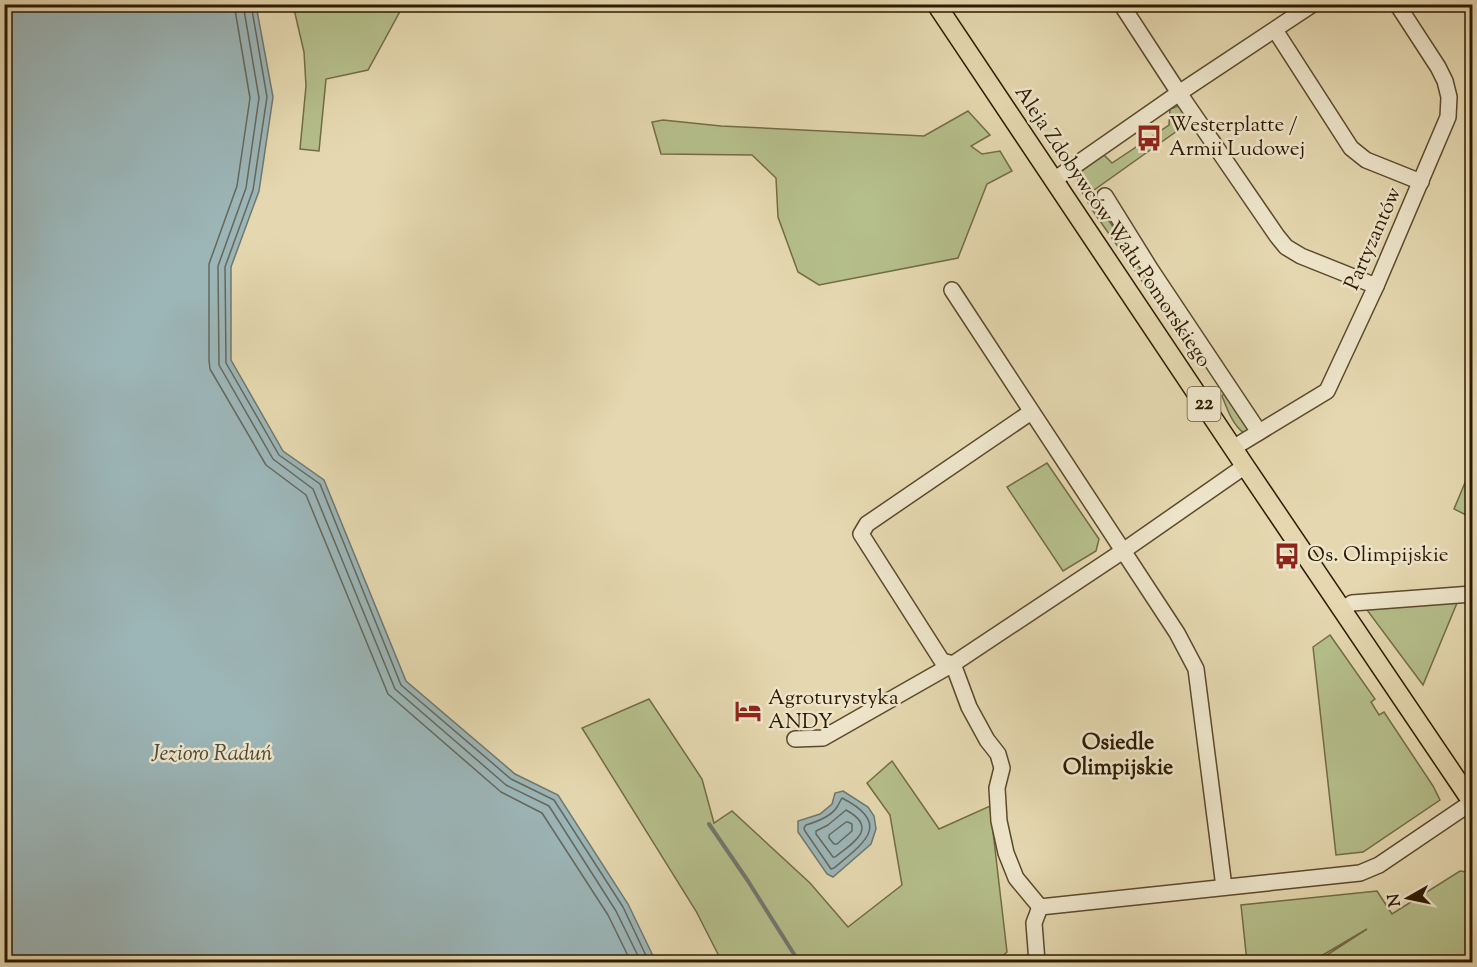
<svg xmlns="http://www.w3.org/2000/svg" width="1477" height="967" font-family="'Sorts Mill Goudy',serif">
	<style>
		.green { fill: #b5bf8b; stroke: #726c46; stroke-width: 1.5 }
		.water { fill: #9cb6b8; stroke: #70786e; stroke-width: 1.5 }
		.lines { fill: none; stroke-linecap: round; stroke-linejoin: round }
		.shore { stroke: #65685c; stroke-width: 1.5 }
		.stream { stroke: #70786e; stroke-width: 4 }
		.minor-casing { stroke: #5c4a2c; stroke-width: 18 }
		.major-casing { stroke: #2e1a00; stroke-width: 21 }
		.minor { stroke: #eee6cc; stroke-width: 15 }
		.major { stroke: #e5d8b0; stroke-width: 18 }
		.labels { text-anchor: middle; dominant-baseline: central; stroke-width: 5; stroke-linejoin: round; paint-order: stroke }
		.shield { fill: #eee6cc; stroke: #68573d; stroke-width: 1.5 }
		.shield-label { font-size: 20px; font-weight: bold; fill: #2e1a00 }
		.poi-label { font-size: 21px; fill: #2e1a00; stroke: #eee6cc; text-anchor: start }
		.street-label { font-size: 21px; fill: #2e1a00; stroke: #eee6cc }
		.neighbourhood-label { font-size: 22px; font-weight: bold; fill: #2e1a00; stroke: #eee6cc }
		.water-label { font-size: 22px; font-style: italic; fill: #4f4937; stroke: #eee6cc }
	</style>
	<rect width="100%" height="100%" fill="#e5d8b0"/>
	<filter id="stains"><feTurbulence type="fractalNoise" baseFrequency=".00333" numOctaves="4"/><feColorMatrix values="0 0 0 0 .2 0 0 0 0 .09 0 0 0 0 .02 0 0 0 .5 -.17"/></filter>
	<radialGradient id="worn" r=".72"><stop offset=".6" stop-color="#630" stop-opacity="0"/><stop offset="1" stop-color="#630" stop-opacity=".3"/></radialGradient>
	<g class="green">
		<path d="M293,5H405L403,6L368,70L326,79L319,151L300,149L306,86L304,52Z"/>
		<path d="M1187,103L1191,121L1090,193L1173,315L1158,304L1093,211L1078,185V178L1083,170L1104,155L1112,163L1169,125L1170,109Z"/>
		<path d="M968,111L990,135L971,146L982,154L1000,151L1012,171L987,184L958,258L819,285L798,272L778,217L776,178L752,155L661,154L652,122L663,120L721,126L924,136Z"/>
		<path d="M1225,392L1249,429L1248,432L1245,434C1233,426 1227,409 1222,396Z"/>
		<path d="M1047,463L1099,539L1096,551L1063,571L1007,487Z"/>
		<path d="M1472,466V518L1454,509Z"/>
		<path d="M1417,603H1457L1423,685L1364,606Z"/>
		<path d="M1330,635L1375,699L1371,702L1379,715L1384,712L1433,786L1440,800L1363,852L1336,855L1313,647Z"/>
		<path d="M649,699L702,779L714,823L732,811L810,883L848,927L902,885L890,815L867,783L892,761L939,829L990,806L1007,952L996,962H722L696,911L582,728Z"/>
		<path d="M1460,871L1472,873V962H1316L1367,929L1311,962H1247L1241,905L1377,891L1392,914Z"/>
	</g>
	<g class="water">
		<path d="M5,4L256,5L273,97L259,191L231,267V360L283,451L324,480L406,681L515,774L558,795L628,904L656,962H5Z"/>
		<path d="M843,791L868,807L874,816L876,829L871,844L833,877L827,874L798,832V821L820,814L832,804L835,793Z"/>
	</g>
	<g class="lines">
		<g class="shore">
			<path d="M234,4L250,98L237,186L209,264V360L210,369L266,465L306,495L388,694L501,792L542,813L608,915L631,962"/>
			<path d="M243,4L259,98L246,188L218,266L219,365L273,459L313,489L395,689L506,785L549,806L616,911L641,962"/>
			<path d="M251,4L267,97L253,190L225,267L226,363L279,455L320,484L401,685L511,779L554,800L623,907L649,962"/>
			<path d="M842,798C893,824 864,843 834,868L831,869L805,831L804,828L806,825C816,822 831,817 837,807C839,804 840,801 842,798Z"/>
			<path d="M846,810C879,828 854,842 835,857H833L816,834V831L828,825Z"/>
			<path d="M846,822H848L852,824V831L837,844H834L829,838V835Z"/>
		</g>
		<path class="stream" d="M709,824L748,881L799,962"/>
		<g class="minor-casing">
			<g id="minor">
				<path d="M1121,4L1179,93L1277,236L1286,247L1301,256L1376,286"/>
				<path d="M1275,30L1351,148L1366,160L1421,182"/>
				<path d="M1054,180L1179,93L1313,4"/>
				<path d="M1105,196L1151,270L1259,432"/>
				<path d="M952,290L1177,633L1196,669L1224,887"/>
				<path d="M1031,412L867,524L861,534L942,661L953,664L969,707L987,740L998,754L1002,768L997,788L999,821L1006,853L1016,878L1040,907L1360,873L1379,865L1472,802"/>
				<path d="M1233,448L1327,391L1376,286L1448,117L1449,97L1445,81L1438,67L1397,4"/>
				<path d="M1343,609L1352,603L1472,594"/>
				<path d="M795,739L823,738L953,664L1123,551L1245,466"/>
				<path d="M1037,962L1034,923L1040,907"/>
			</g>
		</g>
		<g class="major-casing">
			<path id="major" d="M936,4L1245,466L1472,802"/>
		</g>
		<use href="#minor" class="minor"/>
		<use href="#major" class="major"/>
	</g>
	<defs>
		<g id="bus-bare" transform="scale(2.07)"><path d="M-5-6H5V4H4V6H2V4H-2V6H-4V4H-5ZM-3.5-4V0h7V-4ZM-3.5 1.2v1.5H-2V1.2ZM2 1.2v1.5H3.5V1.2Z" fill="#8f2418" stroke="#eee6cc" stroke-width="2.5" paint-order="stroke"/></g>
		<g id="hotel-bare" transform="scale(2.07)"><path d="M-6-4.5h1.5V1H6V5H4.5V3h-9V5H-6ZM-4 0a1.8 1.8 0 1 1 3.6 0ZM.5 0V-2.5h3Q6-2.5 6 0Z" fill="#8f2418" stroke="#eee6cc" stroke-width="2.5" paint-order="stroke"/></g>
	</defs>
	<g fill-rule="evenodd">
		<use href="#bus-bare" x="1149" y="138"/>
		<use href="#bus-bare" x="1287" y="556"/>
		<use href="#hotel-bare" x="748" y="711"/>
	</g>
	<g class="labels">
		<rect class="shield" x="1187.5" y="387" width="33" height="34" rx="4.5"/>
		<g class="shield-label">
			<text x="1204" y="404">22</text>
		</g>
		<g class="poi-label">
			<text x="1169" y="126">Westerplatte /<tspan x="1169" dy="24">Armii Ludowej</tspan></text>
			<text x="1307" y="556">Os. Olimpijskie</text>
			<text x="768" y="699">Agroturystyka<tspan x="768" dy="24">ANDY</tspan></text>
		</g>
		<g class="street-label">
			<text transform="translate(1112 227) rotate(56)">Aleja Zdobywców Wału Pomorskiego</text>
			<text transform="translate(1374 239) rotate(-66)">Partyzantów</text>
		</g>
		<g class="neighbourhood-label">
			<text x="1118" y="744">Osiedle<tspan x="1118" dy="25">Olimpijskie</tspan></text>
		</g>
		<g class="water-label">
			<text x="212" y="755">Jezioro Raduń</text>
		</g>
	</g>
	<rect width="1477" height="967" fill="none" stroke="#e5d8b0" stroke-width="24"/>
	<rect x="6" y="6" width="1465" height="955" fill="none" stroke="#2e1a00" stroke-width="3"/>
	<rect x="12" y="12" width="1453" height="943" fill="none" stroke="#2e1a00" stroke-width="1.5"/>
	<g transform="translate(1408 898) rotate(261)" stroke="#eee6cc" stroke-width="4.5" paint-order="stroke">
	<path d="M0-4.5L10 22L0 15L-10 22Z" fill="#2e1a00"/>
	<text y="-9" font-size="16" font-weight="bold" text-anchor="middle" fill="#2e1a00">N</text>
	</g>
	<rect width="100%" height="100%" filter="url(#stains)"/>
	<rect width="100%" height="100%" fill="url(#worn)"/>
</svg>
